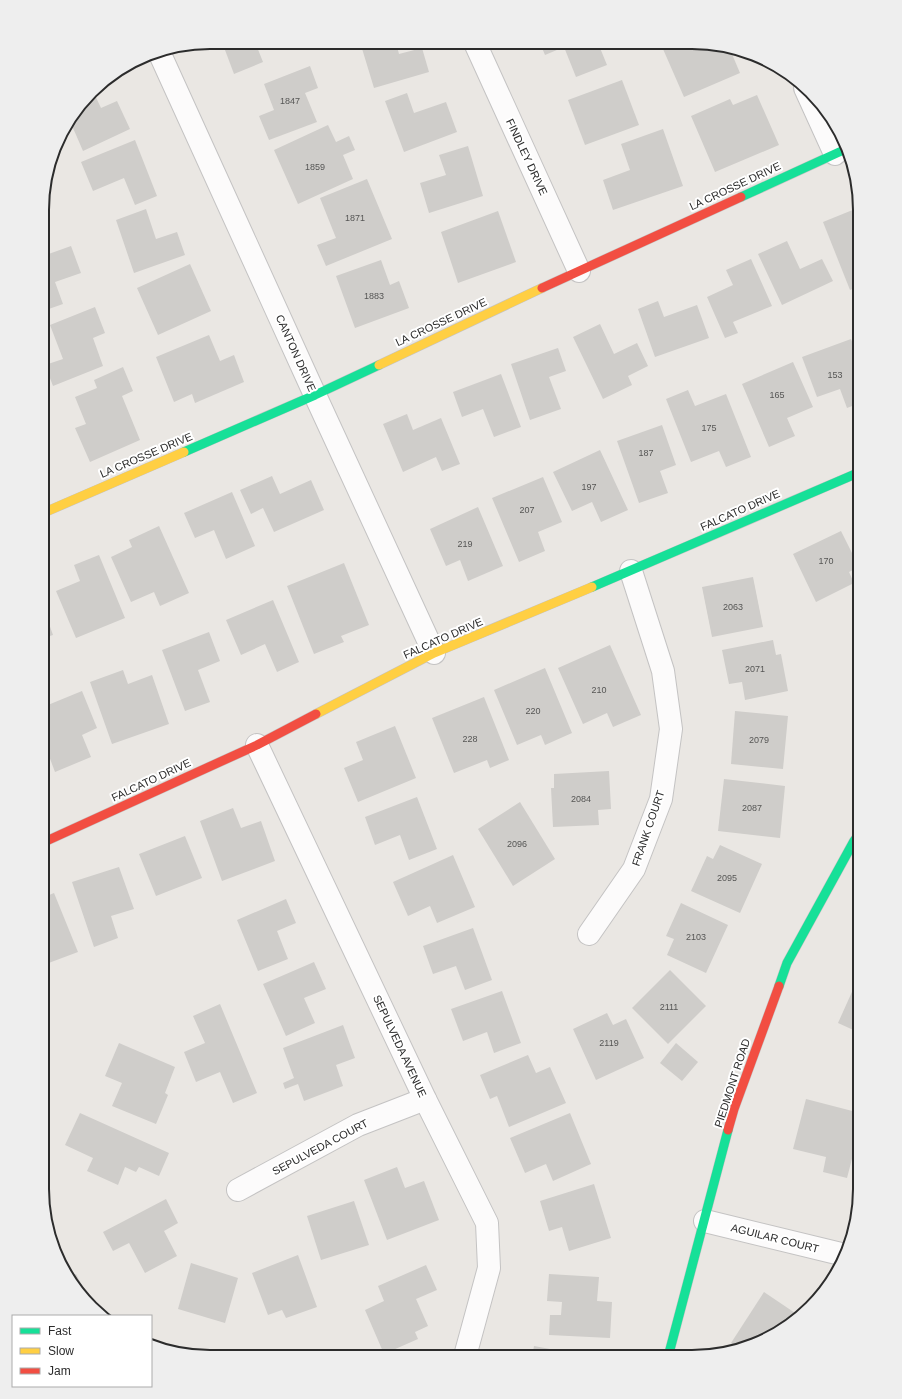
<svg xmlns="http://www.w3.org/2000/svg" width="902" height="1399" font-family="Helvetica,sans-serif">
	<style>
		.building { fill: #cfcdca }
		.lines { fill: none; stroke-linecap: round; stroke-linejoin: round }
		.street-casing { stroke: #c4c3c3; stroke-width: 24 }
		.fast-casing { stroke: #c4c3c3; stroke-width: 10 }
		.slow-casing { stroke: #c4c3c3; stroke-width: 10 }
		.jam-casing { stroke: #c4c3c3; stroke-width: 10 }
		.street { stroke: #fcfbfb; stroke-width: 22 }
		.fast { stroke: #16e098; stroke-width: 9 }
		.slow { stroke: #ffcf43; stroke-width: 9 }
		.jam { stroke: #f24e42; stroke-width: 9 }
		.labels { text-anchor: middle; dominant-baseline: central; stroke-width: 4; stroke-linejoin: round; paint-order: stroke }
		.number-label { font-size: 9px; fill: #565655 }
		.street-label { font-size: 11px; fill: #2c2c2c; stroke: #fff }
		.rim { fill: none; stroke: #2c2c2c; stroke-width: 2 }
	</style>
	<rect width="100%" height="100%" fill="#eae7e3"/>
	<g class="building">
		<path d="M222,42H255L263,62L234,74Z"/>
		<path d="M360,42L396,43L399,54L422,48L429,72L374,88Z"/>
		<path d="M540,43H598L607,65L576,77L564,47L545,55Z"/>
		<path d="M677,43H714L729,47L740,73L684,97L663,49Z"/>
		<path d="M310,66L318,88L305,93L317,122L269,140L259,116L274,110L264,84Z"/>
		<path d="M622,80L639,125L585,145L568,100Z"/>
		<path d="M93,91L101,108L117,101L130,129L83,151L70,121Z"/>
		<path d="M407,93L414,113L446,102L457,132L404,152L385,101Z"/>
		<path d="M757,95L779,145L715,172L691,116L730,99L733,105Z"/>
		<path d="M328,125L336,142L349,136L355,150L343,155L353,179L298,204L274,150Z"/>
		<path d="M663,129L683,186L613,210L603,180L630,170L621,144Z"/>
		<path d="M135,140L157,196L135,205L124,178L93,191L81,162Z"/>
		<path d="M468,146L483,196L429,213L420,183L446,175L439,155Z"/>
		<path d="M367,179L392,239L326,266L317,245L336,238L320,198Z"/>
		<path d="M43,192L49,206L43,208Z"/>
		<path d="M860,207V286L850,290L823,222Z"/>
		<path d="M146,209L156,239L177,232L185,255L134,273L116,220Z"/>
		<path d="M498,211L516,262L458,283L441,232Z"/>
		<path d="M787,241L800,269L822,259L833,281L782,305L758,254Z"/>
		<path d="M71,246L81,273L55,282L63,304L43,311V256Z"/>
		<path d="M751,259L772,306L733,322L738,333L725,338L707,297L733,285L726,270Z"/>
		<path d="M381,260L390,285L399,281L409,308L355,328L336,276Z"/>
		<path d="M190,264L211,311L158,335L137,288Z"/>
		<path d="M658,301L664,317L697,305L709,338L655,357L638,309Z"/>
		<path d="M95,307L105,333L93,338L103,366L53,386L45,365L63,359L50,325Z"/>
		<path d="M600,324L614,354L637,343L648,366L628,376L632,385L603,399L573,337Z"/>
		<path d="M209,335L220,361L234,355L244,382L195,403L192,394L174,402L156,357Z"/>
		<path d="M851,339L860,362V403L847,408L840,389L817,397L802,357Z"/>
		<path d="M558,348L566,371L549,377L561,409L530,420L511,364Z"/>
		<path d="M793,362L813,407L787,418L795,436L769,447L742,384Z"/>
		<path d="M123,367L133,391L122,396L140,440L90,462L75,428L86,424L75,397L97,388L94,380Z"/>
		<path d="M501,374L521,427L494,437L483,409L462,417L453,392Z"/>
		<path d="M688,390L695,406L726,394L751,457L726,467L719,451L691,462L666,399Z"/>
		<path d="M407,414L413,430L441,418L460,464L442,471L436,457L403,472L383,424Z"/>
		<path d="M662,425L676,465L660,471L668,493L639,503L617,441Z"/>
		<path d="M600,450L628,510L601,522L592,502L572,511L553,472Z"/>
		<path d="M272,476L280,494L311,480L324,510L274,532L263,508L251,514L240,490Z"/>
		<path d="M543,477L562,522L538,532L545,551L519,562L492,498Z"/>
		<path d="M232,492L255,546L226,559L214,530L195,538L184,513Z"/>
		<path d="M478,507L503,566L468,581L460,560L446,566L430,529Z"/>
		<path d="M159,526L189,593L160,606L154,592L131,602L111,557L132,547L129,540Z"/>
		<path d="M841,531L859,567L849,572L854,583L816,602L793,554Z"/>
		<path d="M99,555L125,618L76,638L56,591L80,581L74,565Z"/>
		<path d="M344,563L369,625L341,636L344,642L314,654L287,586Z"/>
		<path d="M753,577L763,627L712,637L702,587Z"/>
		<path d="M273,600L299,662L277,672L265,644L241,655L226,620Z"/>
		<path d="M43,607L53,635L43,638Z"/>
		<path d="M209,632L220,661L198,670L210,702L185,711L162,650Z"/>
		<path d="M773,640L776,655L781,654L788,691L745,700L742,682L729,684L722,650Z"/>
		<path d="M610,645L641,715L613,727L607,713L583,724L558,668Z"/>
		<path d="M545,668L572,733L545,745L541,735L517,745L494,690Z"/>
		<path d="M123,670L128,684L152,675L169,724L112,744L90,682Z"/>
		<path d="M82,691L97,728L82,735L91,757L55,772L43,740V707Z"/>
		<path d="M484,697L509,760L490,768L487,760L454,773L432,718Z"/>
		<path d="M735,711L788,716L783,769L731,764Z"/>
		<path d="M395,726L416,778L358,802L344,768L363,760L356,742Z"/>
		<path d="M609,771L611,809L598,810L599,825L553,827L551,788H554V774Z"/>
		<path d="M724,779L785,786L780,838L718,831Z"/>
		<path d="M417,797L437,849L409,860L400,835L375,845L365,817Z"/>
		<path d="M520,802L555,859L513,886L478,829Z"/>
		<path d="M233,808L241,828L261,821L275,861L222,881L200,821Z"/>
		<path d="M185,836L202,878L156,896L139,854Z"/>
		<path d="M720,845L762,864L740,913L691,891L707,856L713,859Z"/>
		<path d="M453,855L475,907L437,923L430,906L408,916L393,882Z"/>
		<path d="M119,867L134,909L111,916L118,938L94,947L72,882Z"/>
		<path d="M54,893L78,952L46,964L42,955V898Z"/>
		<path d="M286,899L296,923L277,931L288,959L258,971L237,920Z"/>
		<path d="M681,903L728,925L706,973L667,955L674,939L666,936Z"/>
		<path d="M473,928L492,980L465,990L456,966L433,974L423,946Z"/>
		<path d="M314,962L326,989L304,998L315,1023L286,1036L263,984Z"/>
		<path d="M670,970L706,1006L668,1044L632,1008Z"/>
		<path d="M860,974V1033L838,1023Z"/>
		<path d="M502,991L521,1043L494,1053L487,1032L463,1041L451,1009Z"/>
		<path d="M220,1004L257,1093L233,1103L220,1072L196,1082L184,1052L205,1043L193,1016Z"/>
		<path d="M607,1013L613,1025L626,1019L644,1058L596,1080L573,1029Z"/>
		<path d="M343,1025L355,1058L336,1065L343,1086L304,1101L298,1084L285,1089L283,1083L294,1078L283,1048Z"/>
		<path d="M119,1043L175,1067L165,1093L168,1095L156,1124L112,1106L122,1083L105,1076Z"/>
		<path d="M676,1043L698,1062L682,1081L660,1063Z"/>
		<path d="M528,1055L536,1073L550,1067L566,1103L509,1127L497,1096L490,1099L480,1075Z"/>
		<path d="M806,1099L860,1113V1128L847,1178L823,1172L826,1157L793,1149Z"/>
		<path d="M80,1113L169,1153L159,1176L139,1167L136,1172L125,1167L118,1185L87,1171L93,1158L65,1145Z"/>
		<path d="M570,1113L591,1164L553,1181L546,1164L525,1173L510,1138Z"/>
		<path d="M397,1167L405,1188L424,1181L439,1220L387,1240L364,1180Z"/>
		<path d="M594,1184L611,1238L569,1251L562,1227L549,1231L540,1201Z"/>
		<path d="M166,1199L178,1223L164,1231L177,1256L145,1273L129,1243L113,1251L103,1232Z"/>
		<path d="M354,1201L369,1245L321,1260L307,1216Z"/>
		<path d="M298,1255L317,1307L286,1318L282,1310L268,1315L252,1273Z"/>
		<path d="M191,1263L238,1278L225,1323L178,1309Z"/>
		<path d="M426,1265L437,1290L416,1299L428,1326L415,1332L418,1339L384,1354L365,1310L384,1301L378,1286Z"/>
		<path d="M76,1274L85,1291L80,1294L69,1278Z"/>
		<path d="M549,1274L599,1277L597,1301L612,1302L610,1338L549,1335L550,1315H561L562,1302L547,1301Z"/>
		<path d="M764,1292L801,1317L757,1344L738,1348L731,1343Z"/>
		<path d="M534,1346L577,1354V1357H532Z"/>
	</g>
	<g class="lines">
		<g class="street-casing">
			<g id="street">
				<path d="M475,43L579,271"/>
				<path d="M159,52L315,395L434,653"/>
				<path d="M805,88L835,154"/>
				<path d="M257,745L425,1099L487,1223L489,1268L465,1356"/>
				<path d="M589,934L634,869L661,799L671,729L663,671L631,571"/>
				<path d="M238,1190L358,1125L425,1099"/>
				<path d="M705,1221L845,1255"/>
			</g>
		</g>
		<g class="fast-casing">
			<g id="fast">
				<path d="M741,197L848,148"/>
				<path d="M184,452L315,395L379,365"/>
				<path d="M592,587L860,472"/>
				<path d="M779,986L787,963L854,841L860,833"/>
				<path d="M668,1357L728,1130"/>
			</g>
		</g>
		<g class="slow-casing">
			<g id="slow">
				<path d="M379,365L542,288"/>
				<path d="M43,513L184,452"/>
				<path d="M316,714L434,653L592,587"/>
			</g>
		</g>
		<g class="jam-casing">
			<g id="jam">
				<path d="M542,288L741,197"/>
				<path d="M42,843L257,745L316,714"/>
				<path d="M728,1130L734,1109L779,986"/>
			</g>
		</g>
		<use href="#street" class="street"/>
		<use href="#fast" class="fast"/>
		<use href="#slow" class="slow"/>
		<use href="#jam" class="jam"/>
	</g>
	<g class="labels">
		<g class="number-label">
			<text x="290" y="101">1847</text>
			<text x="315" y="167">1859</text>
			<text x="355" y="218">1871</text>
			<text x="374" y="296">1883</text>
			<text x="835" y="375">153</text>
			<text x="777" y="395">165</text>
			<text x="709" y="428">175</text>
			<text x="646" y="453">187</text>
			<text x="589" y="487">197</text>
			<text x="527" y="510">207</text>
			<text x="465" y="544">219</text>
			<text x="826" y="561">170</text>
			<text x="733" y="607">2063</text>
			<text x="755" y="669">2071</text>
			<text x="599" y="690">210</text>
			<text x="533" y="711">220</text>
			<text x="470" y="739">228</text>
			<text x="759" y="740">2079</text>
			<text x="581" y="799">2084</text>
			<text x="752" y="808">2087</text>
			<text x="517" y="844">2096</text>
			<text x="727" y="878">2095</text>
			<text x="696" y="937">2103</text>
			<text x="669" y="1007">2111</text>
			<text x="609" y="1043">2119</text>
		</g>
		<g class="street-label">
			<text transform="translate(527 157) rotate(65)">FINDLEY DRIVE</text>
			<text transform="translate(735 186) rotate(-25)">LA CROSSE DRIVE</text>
			<text transform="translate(441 322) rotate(-25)">LA CROSSE DRIVE</text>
			<text transform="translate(296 353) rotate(66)">CANTON DRIVE</text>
			<text transform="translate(146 455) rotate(-23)">LA CROSSE DRIVE</text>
			<text transform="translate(740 510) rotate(-24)">FALCATO DRIVE</text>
			<text transform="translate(443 638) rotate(-24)">FALCATO DRIVE</text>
			<text transform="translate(151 780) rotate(-25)">FALCATO DRIVE</text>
			<text transform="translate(648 828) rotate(-71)">FRANK COURT</text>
			<text transform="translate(400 1046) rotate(65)">SEPULVEDA AVENUE</text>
			<text transform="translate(732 1083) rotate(-72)">PIEDMONT ROAD</text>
			<text transform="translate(320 1147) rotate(-28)">SEPULVEDA COURT</text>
			<text transform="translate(775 1238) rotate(14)">AGUILAR COURT</text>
		</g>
	</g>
	<path d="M0 0H902V1399H0ZM210 49H692A161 161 0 0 1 853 210V1189A161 161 0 0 1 692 1350H210A161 161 0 0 1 49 1189V210A161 161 0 0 1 210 49Z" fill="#eee" fill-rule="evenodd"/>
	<path class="rim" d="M210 49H692A161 161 0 0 1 853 210V1189A161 161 0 0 1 692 1350H210A161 161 0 0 1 49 1189V210A161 161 0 0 1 210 49Z"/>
	<rect x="12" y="1315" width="140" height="72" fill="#ffffff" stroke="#ababab"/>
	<rect x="20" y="1328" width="20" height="6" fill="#16e098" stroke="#ababab"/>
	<text x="48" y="1335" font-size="12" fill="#2c2c2c">Fast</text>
	<rect x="20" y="1348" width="20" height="6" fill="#ffcf43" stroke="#ababab"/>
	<text x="48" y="1355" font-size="12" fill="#2c2c2c">Slow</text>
	<rect x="20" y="1368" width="20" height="6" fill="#f24e42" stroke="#ababab"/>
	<text x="48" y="1375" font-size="12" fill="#2c2c2c">Jam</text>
</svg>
